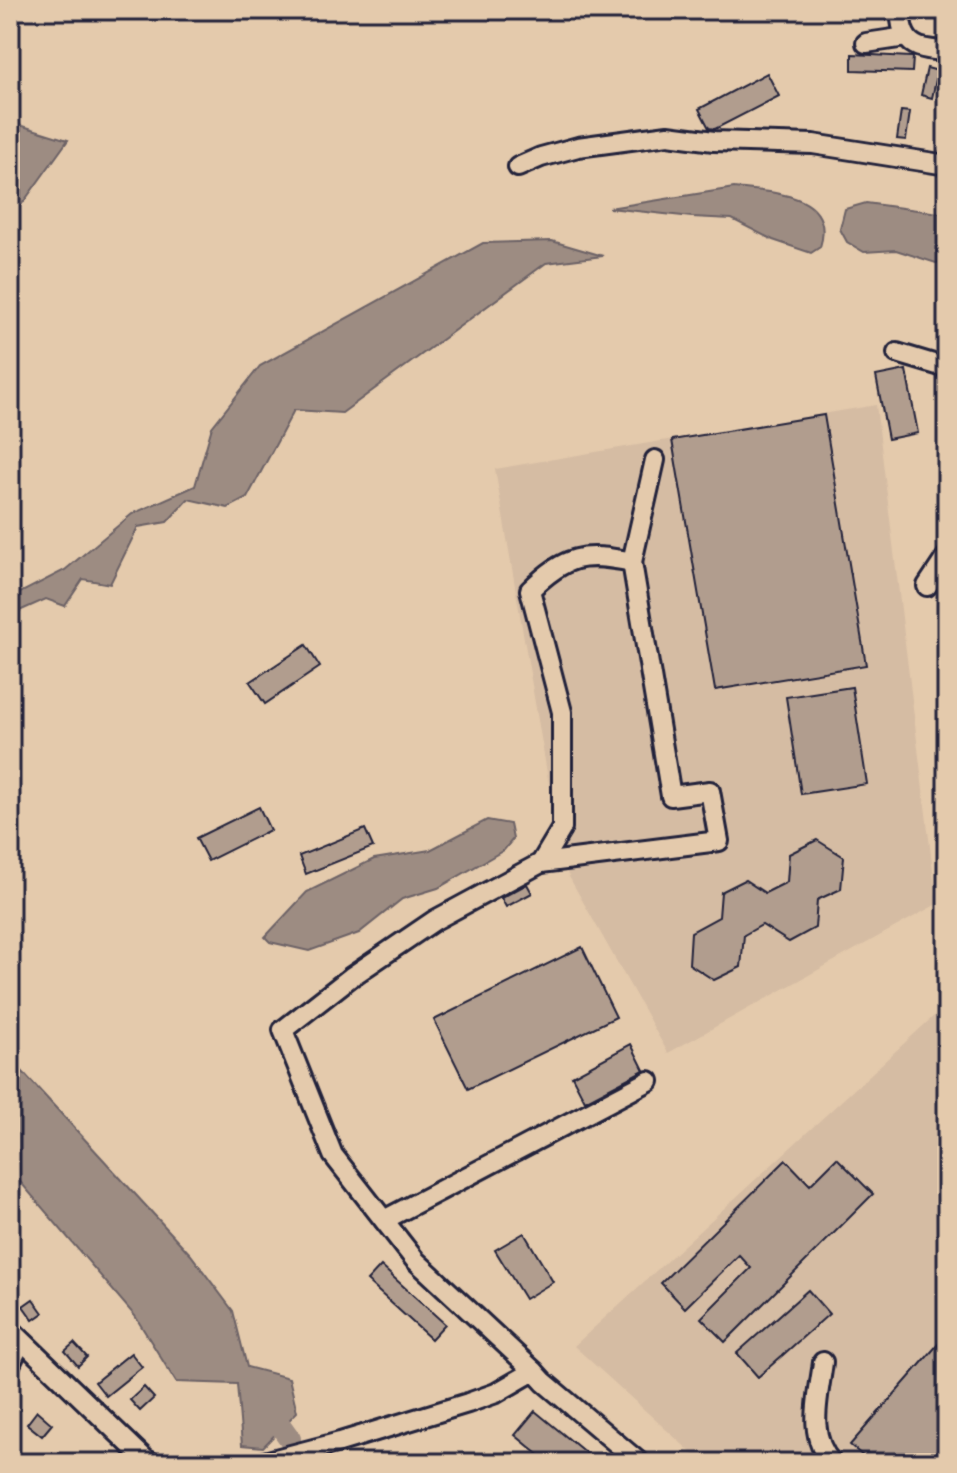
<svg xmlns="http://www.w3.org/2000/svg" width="957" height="1473" font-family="'Shantell Sans',sans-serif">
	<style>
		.built { fill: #d5bca3 }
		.water { fill: #9d8c82; stroke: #6c6266; stroke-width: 2 }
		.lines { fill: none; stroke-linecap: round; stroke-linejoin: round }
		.river { stroke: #9d8c82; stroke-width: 22 }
		.building { fill: #b19d8e; stroke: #22223b; stroke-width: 2 }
		.minor-casing { stroke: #22223b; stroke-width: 24 }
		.minor { stroke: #e4caac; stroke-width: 18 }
	</style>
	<rect width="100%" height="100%" fill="#e4caac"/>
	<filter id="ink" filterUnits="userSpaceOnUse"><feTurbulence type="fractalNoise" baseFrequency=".0125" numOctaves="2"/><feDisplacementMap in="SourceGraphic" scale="16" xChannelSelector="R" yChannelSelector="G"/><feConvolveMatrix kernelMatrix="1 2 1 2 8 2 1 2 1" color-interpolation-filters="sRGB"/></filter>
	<g filter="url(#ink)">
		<g class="built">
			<path d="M876,405L937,904L668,1053L563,866L495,469Z"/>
			<path d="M947,1004V1463H703L574,1346Z"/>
		</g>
		<g class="water">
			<path d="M10,122L68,140L22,204L10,210Z"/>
			<path d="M734,188C770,192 837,193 820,247L811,253L773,240L732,219L692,217L609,208Z"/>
			<path d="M866,203L947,214V260L936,263L896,250L864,252L847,242L840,229L845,209Z"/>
			<path d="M552,241L603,256L546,263L342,413L294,410L247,498L228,508L188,499L167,522L138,527L110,584L83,579L65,606L46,599L17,612L10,663V598L65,570L132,514L195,486L212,427L260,366L483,243Z"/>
			<path d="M487,820L510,824L513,839L504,850L438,888L402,899L359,933L309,951L270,942L265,937L307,892L374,859L430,850Z"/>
			<path d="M10,1058L191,1255L233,1311L247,1367L289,1378L297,1412L263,1447L242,1445L237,1384L176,1382L135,1316L10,1170Z"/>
		</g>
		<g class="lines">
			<path class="river" d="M264,1403L290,1439"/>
		</g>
		<g class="building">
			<path d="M852,54L911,57H913L912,72L852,70Z"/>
			<path d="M927,68L938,71L932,98L921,95Z"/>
			<path d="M767,73L779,96L715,129L709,128L699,109Z"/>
			<path d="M901,111L910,112L906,140L897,139Z"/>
			<path d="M906,370L918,433L888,439L876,376Z"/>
			<path d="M824,415L866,665L715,690L672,440Z"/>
			<path d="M306,645L320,667L265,704L250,682Z"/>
			<path d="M852,687L867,784L801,794L786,697Z"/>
			<path d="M259,807L270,830L208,861L196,838Z"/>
			<path d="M365,829L373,847L306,874L299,856Z"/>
			<path d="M817,840L844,857L841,889L817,900L815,928L789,942L762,925L744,935L741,967L714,980L689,964L691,932L719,917L721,892L745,880L765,893L787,882L789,854Z"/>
			<path d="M527,884L532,893L506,907L501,898Z"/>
			<path d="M582,947L616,1017L468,1089L434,1020Z"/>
			<path d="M631,1044L644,1070L585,1101L572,1076Z"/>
			<path d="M837,1158L873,1194L725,1342L701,1318L751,1268L739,1255L685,1308L661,1283L786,1160L810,1185Z"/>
			<path d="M524,1233L553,1282L525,1299L495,1250Z"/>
			<path d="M381,1266L445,1324L431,1339L367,1281Z"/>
			<path d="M808,1290L829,1314L758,1377L737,1353Z"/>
			<path d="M33,1299L43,1313L33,1320L23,1306Z"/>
			<path d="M947,1334V1463H871L850,1445Z"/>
			<path d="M74,1343L87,1357L78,1366L65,1351Z"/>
			<path d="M131,1353L142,1367L106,1396L95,1382Z"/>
			<path d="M144,1387L154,1398L140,1411L130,1400Z"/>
			<path d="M37,1411L52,1424L42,1436L27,1424Z"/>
			<path d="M535,1411L563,1434L598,1463H549L515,1435Z"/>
		</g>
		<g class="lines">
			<g class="minor-casing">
				<g id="minor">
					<path d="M901,10C900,22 903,39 915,45C921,49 933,50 941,51L947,60"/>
					<path d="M866,43L906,37"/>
					<path d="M518,167L541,157L578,147L668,135L714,141L813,144L947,165"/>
					<path d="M897,353L947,368"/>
					<path d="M927,586L947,556"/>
					<path d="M541,863L719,841L710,791L671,796L632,562"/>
					<path d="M384,1220L649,1081"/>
					<path d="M10,1329L145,1459L152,1463"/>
					<path d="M823,1362C819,1396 806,1435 832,1463"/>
					<path d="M10,1365L21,1341"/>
					<path d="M534,1371L415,1260L333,1155L283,1030L351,977L435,920L541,863L562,828V712L530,590C566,555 583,552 632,562L655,460"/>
					<path d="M260,1463L340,1442L468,1403L496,1393L534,1371L544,1382L640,1463"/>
				</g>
			</g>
			<use href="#minor" class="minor"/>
		</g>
	</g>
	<rect width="957" height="1473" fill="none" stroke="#e4caac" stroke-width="40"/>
	<rect x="20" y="20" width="917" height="1433" fill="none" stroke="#22223b" stroke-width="3" filter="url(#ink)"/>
</svg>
